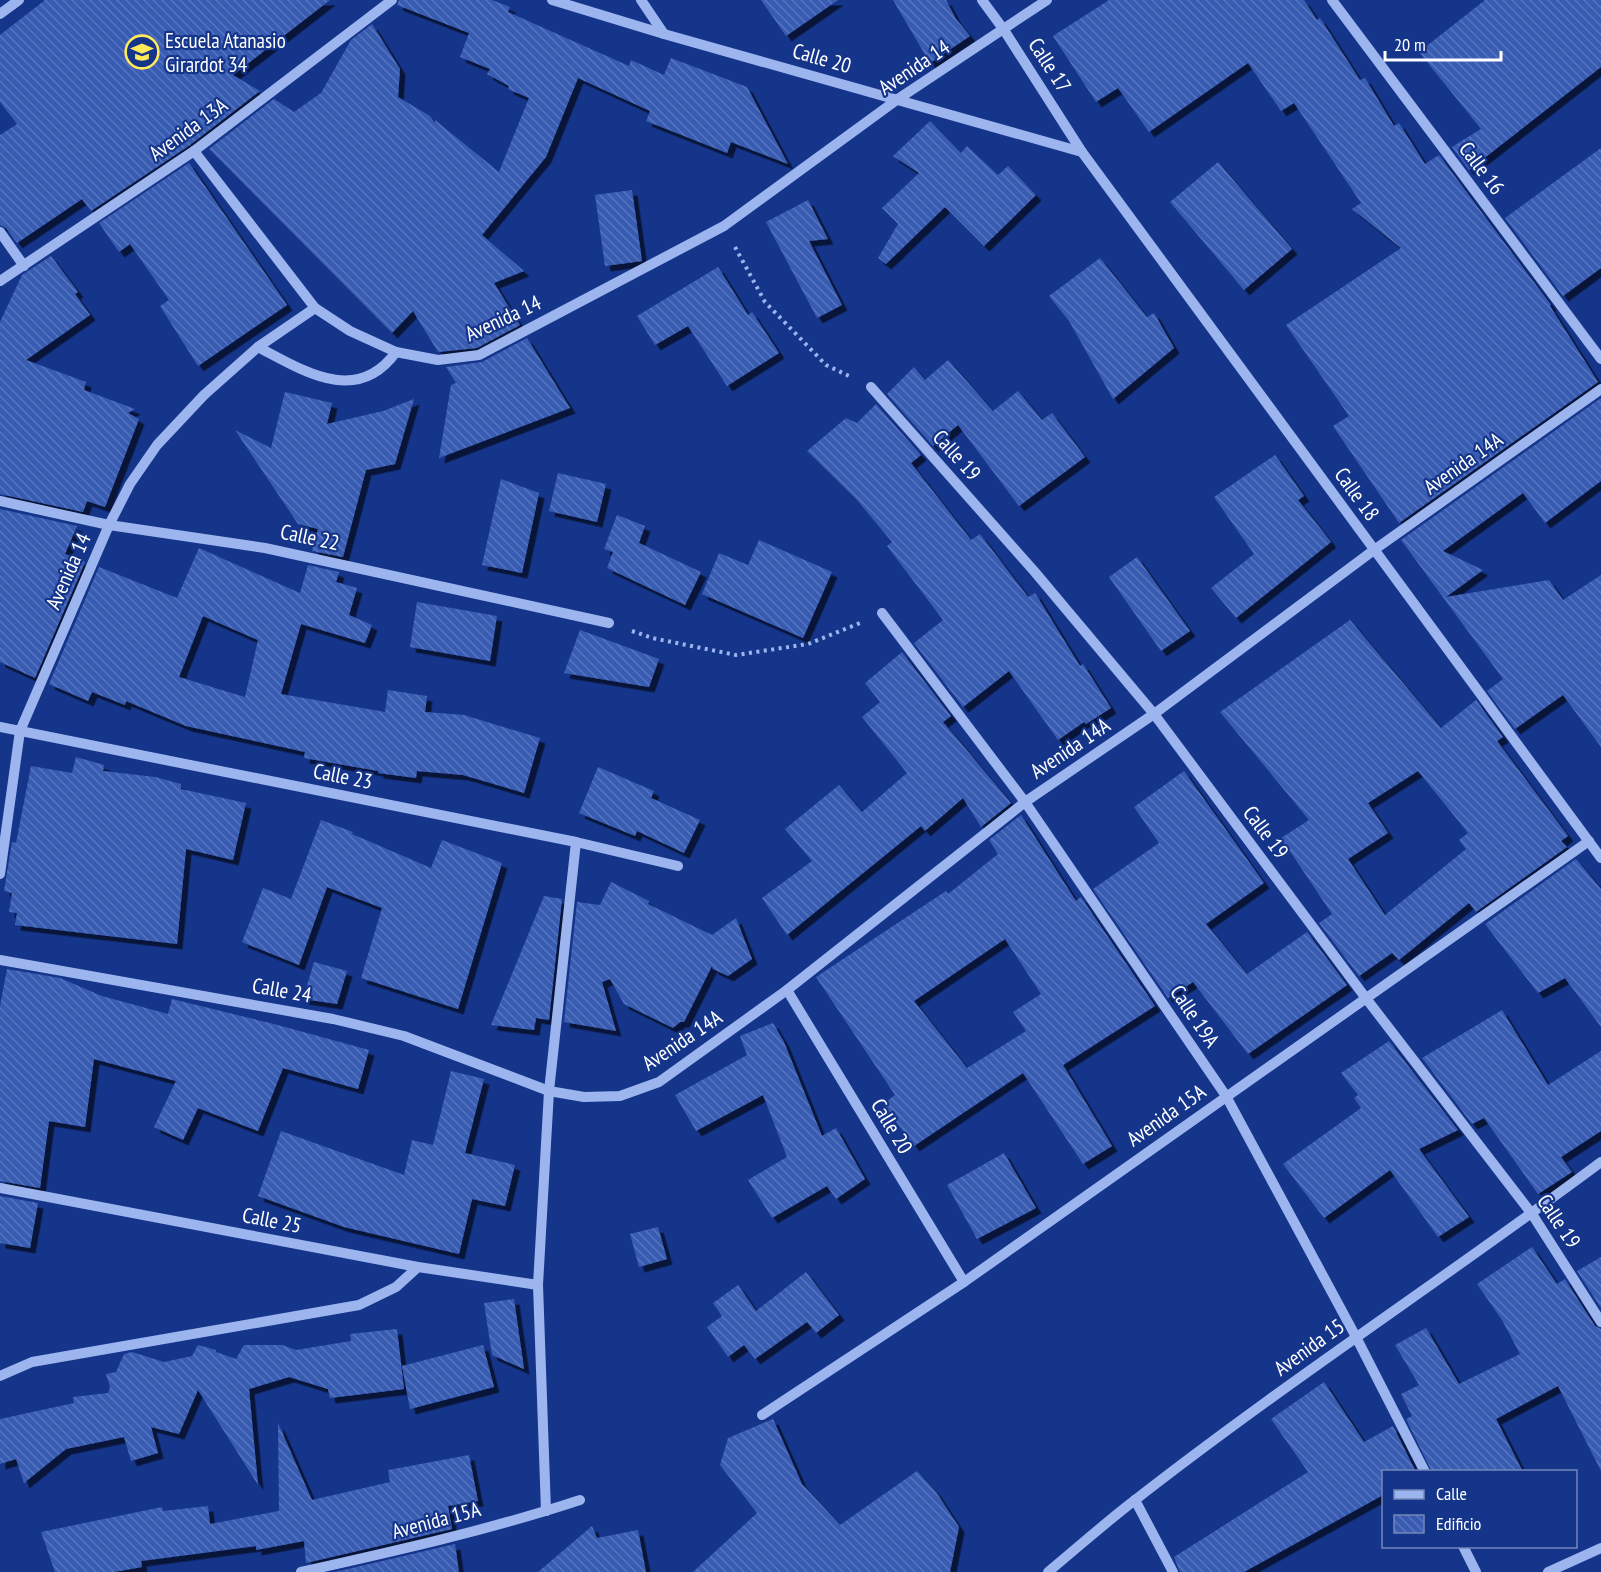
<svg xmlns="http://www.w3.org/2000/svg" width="1601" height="1572" font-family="'PT Sans Narrow',sans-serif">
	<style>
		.building { fill: url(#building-back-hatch); fill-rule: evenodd; filter: url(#shadow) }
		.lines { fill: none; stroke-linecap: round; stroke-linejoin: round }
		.path { stroke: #9db5ef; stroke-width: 4; stroke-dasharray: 3 4.5; stroke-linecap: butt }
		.minor { stroke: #9db5ef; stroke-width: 10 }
		.labels { text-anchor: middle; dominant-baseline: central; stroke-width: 4.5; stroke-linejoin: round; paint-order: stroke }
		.poi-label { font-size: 21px; fill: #fff; stroke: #15358b; text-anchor: start }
		.street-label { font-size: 21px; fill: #fff; stroke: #15358b }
	</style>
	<defs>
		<pattern id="building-back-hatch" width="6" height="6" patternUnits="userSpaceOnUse" patternTransform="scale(1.5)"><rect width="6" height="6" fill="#395bb2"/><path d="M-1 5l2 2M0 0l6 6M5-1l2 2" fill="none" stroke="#5774be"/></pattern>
		<filter id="shadow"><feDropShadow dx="5.5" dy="5.5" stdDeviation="0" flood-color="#0009"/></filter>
	</defs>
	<rect width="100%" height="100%" fill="#15358b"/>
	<g class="building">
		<path d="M45,0H330L233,75L260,91L190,145L91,211L82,199L17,243L6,228L0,225V135L17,124L0,102V35Z"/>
		<path d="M399,0H492L510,7L508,12L629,66L631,60L664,75L671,58L747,87L788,164L731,142L727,153L646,121L650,111L578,78L546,157L482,235L524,271L494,283L520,325L477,348L438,352L413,311L392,333L209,149L274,99L294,112L321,93L351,40L372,24L400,69L398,97L430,116L435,123V120L499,172L529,98L508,89L509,86L487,74L490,69L460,57L469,33L397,5Z"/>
		<path d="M761,0H838L786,36Z"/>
		<path d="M893,0H946L956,19L970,36L930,63Z"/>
		<path d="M1109,0H1304L1317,20L1320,18L1360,80L1365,78L1394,126L1399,123L1425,164L1439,155L1551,305L1550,306L1598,382L1399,523L1333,426L1349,416L1286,325L1401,248L1352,209L1361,203L1294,103L1281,111L1248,63L1149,132L1118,88L1096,102L1053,36Z"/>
		<path d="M1485,0H1601V67L1469,170L1452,147L1481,129L1419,52Z"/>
		<path d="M930,121L961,153L967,146L998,175L1008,166L1036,195L984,246L945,207L886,264L878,258L898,224L882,208L919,173L893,156Z"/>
		<path d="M1601,148V268L1563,296L1505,218Z"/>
		<path d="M1218,162L1292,249L1244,290L1170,202Z"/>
		<path d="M189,163L287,305L198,366L160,306L169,300L130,244L119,252L99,223Z"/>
		<path d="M632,190L642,261L605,266L595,195Z"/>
		<path d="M808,200L828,239L809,241L842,305L817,318L766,222Z"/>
		<path d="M51,256L78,292L75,294L90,315L26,360L86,382L84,390L135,409L128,413L139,419L105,507L87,501L83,512L0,494V322L22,275Z"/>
		<path d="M1100,258L1147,317L1154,313L1174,348L1113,399L1069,321L1049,296Z"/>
		<path d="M718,267L748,315L752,312L779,353L727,386L688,326L655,345L637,316Z"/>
		<path d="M527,338L570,408L439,458L451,385L456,383L446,367L482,362Z"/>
		<path d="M948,360L993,411L1018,391L1042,420L1052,413L1085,457L1019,506L958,425L933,446L887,394L914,367L925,380Z"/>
		<path d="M285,392L332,403L327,424L383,411L414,399L395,464L366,470L343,557L312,551L318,529L298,524L235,430L271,448Z"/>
		<path d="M1601,398V481L1545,523L1523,493L1443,551L1483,570L1446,597L1549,580L1563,600L1601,575V747L1563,695L1515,729L1487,691L1503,679L1401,540Z"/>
		<path d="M876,404L921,455L911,463L971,540L980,534L1028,597L1035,593L1080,666L1083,664L1111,708L1086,724L1084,722L1058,740L1009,671L963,707L914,643L943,620L887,546L892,542L857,500L807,451L846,418L857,423Z"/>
		<path d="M1275,455L1304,496L1298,500L1331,542L1236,618L1211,588L1254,554L1214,497Z"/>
		<path d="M558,473L606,484L597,522L549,511Z"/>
		<path d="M501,479L539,493L522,573L482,565Z"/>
		<path d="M0,509L77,526L65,554L85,562L35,678L0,662Z"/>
		<path d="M617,515L645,526L639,543L701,572L685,605L607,568L613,552L604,549Z"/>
		<path d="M759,540L832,572L803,638L702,594L719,553L748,565Z"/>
		<path d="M199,548L300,593L308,565L339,572L336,582L357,588L349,615L372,625L365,643L301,624L281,694L385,712L388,690L427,696L425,712L464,715L540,738L524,793L463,775L417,771L416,778L378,773V771L304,758L305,752L186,726L126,701L125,705L92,692L88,701L49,684L99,567L177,598ZM203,616L258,640L245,697L179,677Z"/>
		<path d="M1137,557L1190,631L1161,651L1109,577Z"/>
		<path d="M417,602L497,616L490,661L410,647Z"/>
		<path d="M1350,620L1441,728L1476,700L1503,737L1497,741L1568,836L1561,841L1567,847L1476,912L1469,903L1399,960L1392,953L1359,976L1319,923L1332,914L1281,838L1309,820L1220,712ZM1418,771L1468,833L1459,840L1466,849L1385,915L1348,859L1388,833L1368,803Z"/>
		<path d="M580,630L659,659L649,687L564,673Z"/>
		<path d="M902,652L951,716L943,722L1011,803L981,827L963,798L925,831L921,826L787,935L762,898L812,861L785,829L839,785L862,812L907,773L862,717L880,702L865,683Z"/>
		<path d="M76,757L104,765L103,771L155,777L181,784V789L246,803L233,860L186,849L177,944L15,925L17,913L9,912L12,893L4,891L12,842L16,843L31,766L72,773Z"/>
		<path d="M598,767L654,791L651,798L700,820L684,853L637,831L635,836L579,813Z"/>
		<path d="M1184,771L1264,883L1206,924L1247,974L1307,932L1347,985L1248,1054L1193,982L1168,998L1093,889L1159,843L1134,807Z"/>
		<path d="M1021,815L1076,901L1081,897L1155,1006L1063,1065L1112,1146L1083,1164L1023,1073L914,1146L883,1104L895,1095L816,977L946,891L948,894L998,854L989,840ZM1005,939L1041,994L1013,1012L1026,1031L967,1068L914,1001Z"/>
		<path d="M321,820L353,832L352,834L431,868L442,840L502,863L458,1009L361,978L382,908L327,887L299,965L242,942L263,888L291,899Z"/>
		<path d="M1576,859L1601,889V1027L1565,978L1538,993L1485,924Z"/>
		<path d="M611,882L649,901L648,904L712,935L736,918L752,959L728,976L713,969L712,966L684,1022H680L673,1028L624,1004L610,979L602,982L616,1031L564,1022L577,902L600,905Z"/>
		<path d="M544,896L562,899L549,1020L536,1018L534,1030L491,1025Z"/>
		<path d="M314,962L347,971L337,1004L303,999Z"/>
		<path d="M7,969L60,978L102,996L168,1014L172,999L274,1024L369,1050L358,1089L283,1068L258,1131L198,1108L183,1140L154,1127L176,1081L94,1059L85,1127L49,1121L40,1188L0,1181V1006Z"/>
		<path d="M1502,1010L1548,1085L1601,1051V1131L1561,1157L1572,1172L1538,1194L1484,1118L1472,1124L1422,1058Z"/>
		<path d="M773,1023L784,1042L822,1136L836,1128L865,1179L836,1199L827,1186L772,1218L748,1180L787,1157L763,1095L696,1131L675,1095L747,1055L740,1036Z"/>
		<path d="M1389,1041L1458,1130L1419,1149L1469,1217L1438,1237L1390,1170L1324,1218L1283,1164L1361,1108L1354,1098L1358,1095L1341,1073Z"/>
		<path d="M451,1071L484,1079L465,1153L515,1165L505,1206L472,1199L459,1254L344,1227L258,1196L281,1131L404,1175L412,1140L433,1145Z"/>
		<path d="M1004,1153L1036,1208L977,1239L947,1185Z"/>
		<path d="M0,1196L38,1203L30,1248L0,1243Z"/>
		<path d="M658,1227L667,1259L639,1267L630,1234Z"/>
		<path d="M1532,1247L1557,1284L1565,1279L1595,1326L1601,1329V1471L1558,1386L1496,1419L1523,1472H1432L1406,1419L1412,1416L1401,1394L1419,1385L1395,1345L1426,1328L1459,1384L1520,1354L1502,1320L1477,1284Z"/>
		<path d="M1601,1257V1308L1577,1271Z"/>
		<path d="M806,1272L839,1315L816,1333L807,1322L755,1359L744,1345L728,1357L707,1327L722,1316L713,1303L738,1285L756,1311Z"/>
		<path d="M514,1299L524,1369L492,1355L484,1303Z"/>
		<path d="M397,1329L404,1389L330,1398L328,1389L289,1377L249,1389L258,1485L198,1390L179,1434L151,1427L158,1453L131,1461L124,1437L66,1449L24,1483L16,1459L0,1464V1419L74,1403L73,1397L108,1393L110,1387L106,1374L116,1372L124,1354L132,1352L164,1362L192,1356L198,1345L216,1350V1352L236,1359L244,1345H282L296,1350L351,1341L350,1334Z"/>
		<path d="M483,1345L494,1387L410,1409L402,1366Z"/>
		<path d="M1324,1382L1364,1442L1393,1426L1416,1472H1383V1495L1244,1572H1180L1174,1557L1308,1472L1271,1419Z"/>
		<path d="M773,1419L802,1484L840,1525L917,1471L936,1492L959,1527L950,1572H693L757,1513L720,1465L728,1438Z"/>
		<path d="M278,1423L312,1500L390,1482L388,1470L469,1455L478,1501L448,1506L452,1529L306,1563L304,1541L256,1550V1546L141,1561L142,1567L114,1572H55L41,1532L162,1507L163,1511L208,1506L210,1524L279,1511Z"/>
		<path d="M592,1526L597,1538L638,1530L646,1572H538Z"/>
		<path d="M455,1544L459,1572H335L408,1555Z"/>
	</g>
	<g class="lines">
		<g class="path">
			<path d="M735,247L765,302L826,365L849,376"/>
			<path d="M632,631L652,638L736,655L808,644L860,623"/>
		</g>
		<g class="minor">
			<path d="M552,0L664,34L1082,152"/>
			<path d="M641,0L664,34"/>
			<path d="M982,0L1004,30L1082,152L1601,858"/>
			<path d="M1332,0L1601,359"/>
			<path d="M0,14L19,0"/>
			<path d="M194,151L315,308L350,331L396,352L438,360L479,355L724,226L898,99L1047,0"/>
			<path d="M0,232L24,266"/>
			<path d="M0,281L194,151L392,0"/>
			<path d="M258,347C304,371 357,406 396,352"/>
			<path d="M871,387L1034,571L1154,714L1365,997L1532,1214L1601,1322"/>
			<path d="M0,501L109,525L265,548L609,623"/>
			<path d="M882,613L1025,802L1226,1096L1356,1337L1425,1472"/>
			<path d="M0,727L576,842L678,866"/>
			<path d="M0,874L20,731L109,525L130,484L157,445L204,395L258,347L315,308"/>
			<path d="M0,960L333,1019L404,1036L549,1091L584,1097L620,1096L659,1082L787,990L1025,802L1154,714L1374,550L1601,389"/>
			<path d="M787,990L964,1282"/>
			<path d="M0,1188L418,1267L538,1285"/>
			<path d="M0,1376L32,1362L359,1305L396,1287L418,1267"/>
			<path d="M762,1415L964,1282L1589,841"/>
			<path d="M1135,1500L1173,1572"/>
			<path d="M546,1511L538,1285L549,1091L576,842"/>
			<path d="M1463,1546L1476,1572"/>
			<path d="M301,1572C395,1551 489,1530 580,1500"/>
			<path d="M1048,1572C1077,1548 1105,1523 1135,1500C1286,1382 1447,1277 1601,1162"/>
			<path d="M1548,1572L1601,1548"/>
		</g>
	</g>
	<defs>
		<g id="school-ring" transform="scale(1.725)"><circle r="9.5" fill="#15358b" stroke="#ffea5b" stroke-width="1.5"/><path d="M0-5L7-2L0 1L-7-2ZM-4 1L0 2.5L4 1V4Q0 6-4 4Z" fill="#ffea5b"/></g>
	</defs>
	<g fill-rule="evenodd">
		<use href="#school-ring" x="142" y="52"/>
	</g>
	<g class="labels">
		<g class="poi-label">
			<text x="165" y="40">Escuela Atanasio<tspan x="165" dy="24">Girardot 34</tspan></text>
		</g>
		<g class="street-label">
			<text transform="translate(822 58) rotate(16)">Calle 20</text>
			<text transform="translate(1050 65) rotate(57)">Calle 17</text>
			<text transform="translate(914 67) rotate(-34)">Avenida 14</text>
			<text transform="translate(188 129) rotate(-36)">Avenida 13A</text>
			<text transform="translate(1482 168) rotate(53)">Calle 16</text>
			<text transform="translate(503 318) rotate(-25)">Avenida 14</text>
			<text transform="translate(957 455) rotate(48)">Calle 19</text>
			<text transform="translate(1463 463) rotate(-35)">Avenida 14A</text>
			<text transform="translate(1357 494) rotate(54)">Calle 18</text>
			<text transform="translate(310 537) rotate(12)">Calle 22</text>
			<text transform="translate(68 571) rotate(-66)">Avenida 14</text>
			<text transform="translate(1070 748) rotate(-34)">Avenida 14A</text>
			<text transform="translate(343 776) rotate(11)">Calle 23</text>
			<text transform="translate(1266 832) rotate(53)">Calle 19</text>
			<text transform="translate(282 990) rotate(10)">Calle 24</text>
			<text transform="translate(1195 1016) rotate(56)">Calle 19A</text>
			<text transform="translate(682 1040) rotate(-34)">Avenida 14A</text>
			<text transform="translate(1166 1115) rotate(-35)">Avenida 15A</text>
			<text transform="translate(892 1126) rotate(59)">Calle 20</text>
			<text transform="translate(272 1220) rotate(11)">Calle 25</text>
			<text transform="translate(1559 1221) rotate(56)">Calle 19</text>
			<text transform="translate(1309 1347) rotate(-36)">Avenida 15</text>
			<text transform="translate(436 1520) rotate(-15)">Avenida 15A</text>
		</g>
	</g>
	<rect x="1382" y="1470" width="195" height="78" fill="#15358b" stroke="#7386b9" stroke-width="1.5"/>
	<rect x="1394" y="1490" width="30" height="9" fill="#9db5ef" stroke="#7386b9" stroke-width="1.5"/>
	<text x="1436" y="1500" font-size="18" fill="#ffffff">Calle</text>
	<rect x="1394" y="1515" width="30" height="18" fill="url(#building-back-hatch)" stroke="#7386b9" stroke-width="1.5"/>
	<text x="1436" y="1530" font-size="18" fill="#ffffff">Edificio</text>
	<path d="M1385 51v9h116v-9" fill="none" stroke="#ffffff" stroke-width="3"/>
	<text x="1394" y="51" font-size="18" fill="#ffffff" stroke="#15358b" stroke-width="4.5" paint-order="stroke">20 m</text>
</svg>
